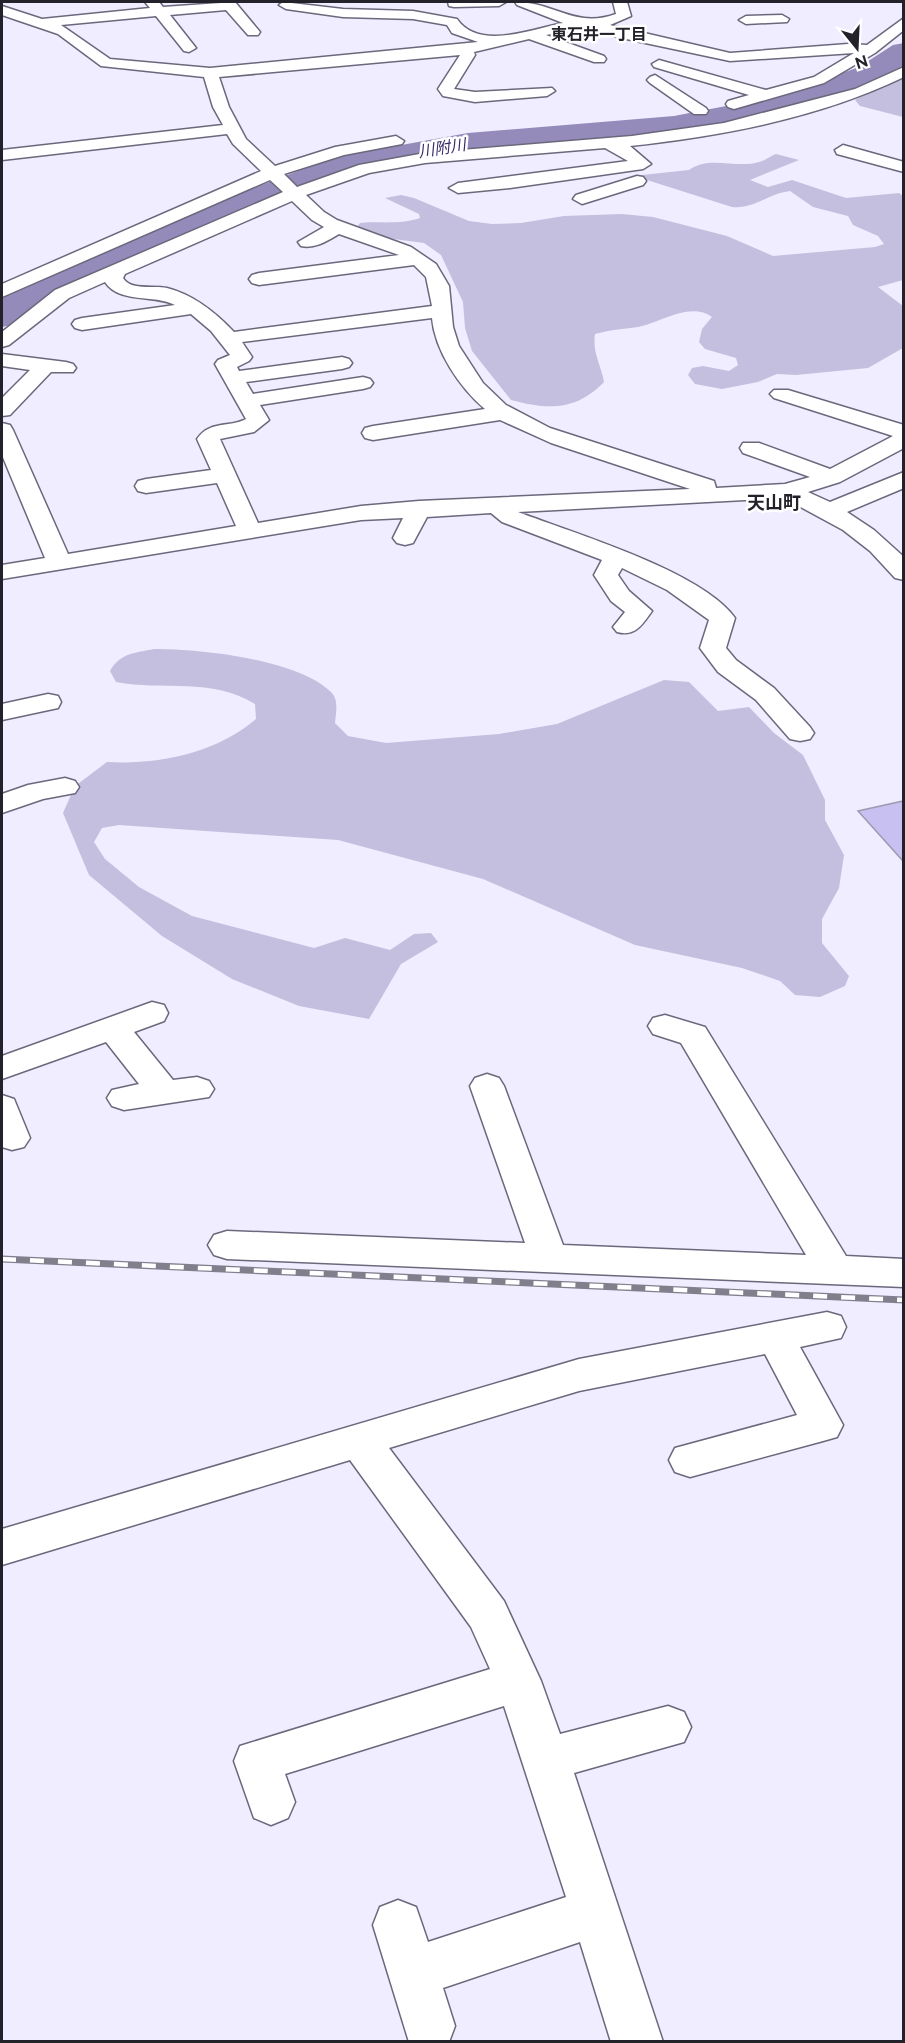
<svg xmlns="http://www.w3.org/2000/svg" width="905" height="2043" font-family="Raleway,'Noto Sans JP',sans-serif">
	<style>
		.green { fill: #c4bfde }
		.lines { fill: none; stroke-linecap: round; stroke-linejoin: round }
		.river { fill: #948bba; fill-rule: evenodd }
		.building { fill: #c9c0f2; stroke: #9d9aaf; stroke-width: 1.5 }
		.street-casing { stroke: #6b687c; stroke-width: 3 }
		.street { fill: #fff; fill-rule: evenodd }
		.rail-casing { stroke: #817f8c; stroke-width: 7 }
		.rail { stroke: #fff; stroke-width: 4.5; stroke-dasharray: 14; stroke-linecap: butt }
		.labels { text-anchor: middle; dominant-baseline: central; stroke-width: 5; stroke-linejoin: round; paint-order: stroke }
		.far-neighbourhood-label { font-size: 16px; font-weight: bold; fill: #23222a; stroke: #fff }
		.far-water-label { font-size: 16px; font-style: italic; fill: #3b2c67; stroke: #fff }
		.far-quarter-label { font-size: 18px; font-weight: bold; fill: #23222a; stroke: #fff }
	</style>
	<rect width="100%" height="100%" fill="#efedff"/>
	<g class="green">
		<path d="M903,76V117L860,106L855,100Z"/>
		<path d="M776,154L799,160L750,180L768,187L792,180L846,198L899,193L903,196V280L878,287L903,306V348L868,368L796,375L777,374L758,382L722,389L695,384L688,375L692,368L703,366L729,371L738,365L736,358L705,349L699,342L702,329L712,317C690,301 660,323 638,327C623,329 609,330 595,334C592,352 601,365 604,382C576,411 548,410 511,400L472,351L465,328L463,302L441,255L424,243L386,238L359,231L357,227L360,223C380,221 401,225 420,218L419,214L385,198L401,195L414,198L469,221L492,224L521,223L564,216L622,214L653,217L727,236L773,256L875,247L884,244L878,236L853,225L848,216L813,207L790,191C767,194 755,209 732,207L647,180L642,175L689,170C709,155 736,169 759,162C765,161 770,156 776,154Z"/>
		<path d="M154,649C200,649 297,659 331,692C339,700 336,712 335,723L348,736L386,743L499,734L557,724L664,680L689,682L718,711L749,707L774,733L803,755L825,800V820L844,855L839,888L822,919V943L849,976L845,986L820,997L795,995L780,981L742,968L635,945L483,879L338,840L119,825L102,828L94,842L105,859L139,887L192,916L314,948L345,938L390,950L414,934L431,933L438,942L401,964L369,1019L299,1006L232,979L162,936L89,875L63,813L75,786L107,762C159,765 216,753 256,719L255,704C212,677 163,691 116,682L110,671C120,653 135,653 154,649Z"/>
	</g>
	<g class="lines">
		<path class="river" d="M904,43V66L881,81L798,111L674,136L468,153L355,173L54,290L17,324L2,327V294L26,274L335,157L468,133L674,116L778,96L859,67L893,45Z"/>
	</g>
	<path class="building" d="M903,801V861L858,811Z"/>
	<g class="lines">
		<g class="street-casing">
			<g id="street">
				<path d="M145,2H159L163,7L235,2L260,32L258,35H248L226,10L170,15L196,48L189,52L184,51L156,16L61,25L110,59L210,68L478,42L452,33L447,25L413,19L343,17L286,9L279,5L283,2L343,9L413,11L457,19C479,51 532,29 563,23L517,5L515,2C555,2 575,29 616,14L613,2H627L631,16L610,25L730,53L848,44L867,45L904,18V30L875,53L824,83L734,109L728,107L726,104L728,101L749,95L654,67L652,64L659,60L766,90L814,77L854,53L730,61L617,37L589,27L546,35L604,56L606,59L604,62H594L529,39L474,52L475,55L454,89L475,92L552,88L555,91L547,96L475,102L443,96L438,89L460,55L219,77L229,107L246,139L275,166L335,147L396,136L404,141L402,144L344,155L284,174L297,187L359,165L425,153L632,136L724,123L855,89L904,67V77C819,118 722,136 630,146L651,164L643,169L510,188L458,193L449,188L458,183L628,161L605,148L425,163L369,173L306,195L324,212L337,220L411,247L436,264L449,286L453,327L459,346L483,383L506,405L550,428L714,481L716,488L785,484L810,477L743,453L740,448L743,443H759L830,469L893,436L774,398L770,394L774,390H788L904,425V448L840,482L808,492L830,502L904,472V488L847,512L874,530L904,557V580L895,578L870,551L843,530L784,498L518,512C573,533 702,571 735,618L726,648L736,660L774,688L810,727L814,733L810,739L800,741L790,739L756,700L718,672L700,648L709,620L667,590L622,568L618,575L629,591L652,611C642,625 635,637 617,632L613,627L625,612L611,601L594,575L602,560L502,522L491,513L427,517L413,543L405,545L397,543L393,538L403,518L361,520L2,579V565L45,558L2,455V423L10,425L13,430L68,554L236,526L217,483L146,493L138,491L135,486L138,481L146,479L211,470L197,439C210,420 229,428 246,419L215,364L218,360L230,355L211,331L191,314L82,330L75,328L72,324L75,320L82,318L175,305C154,294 119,304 105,282L69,298L9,345L2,347V332L55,290L283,192L270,180L2,297V284L261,171L233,144L227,134L2,160V150L223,125L213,107L204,77L101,66L58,34L2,15V6L42,19L150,8ZM292,201L312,220L324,227L298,242L301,246C315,249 327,241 339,234L399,255L259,273L252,275L249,279L252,283L259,285L414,265L426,277L432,306L234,332C215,312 194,295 167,288C153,285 131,291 123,278L125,274ZM432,318C435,351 460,388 485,409L373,426L365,428L362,433L365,438L373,440L500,420L551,443L690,489L419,501L361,506L258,523L220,439L254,432L269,420L260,405L363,389L370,387L373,383L370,379L363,377L253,394L246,382L342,369L349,367L352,363L349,359L342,357L239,371L237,367L249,361L252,357L242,342Z"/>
				<path d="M448,2H506L499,6L454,7L449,6Z"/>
				<path d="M782,15L789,19L787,22L746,24L739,20L746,16Z"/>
				<path d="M655,75L706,108L708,111L706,114H694L650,83L647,80L650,77Z"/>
				<path d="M843,145L904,162V172L837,154L835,150Z"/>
				<path d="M637,176L643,177L646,181L643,185L582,204L573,199L576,195Z"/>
				<path d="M2,354L66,362L73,364L76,368L73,372H51L10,415L2,416V398L30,370L2,366Z"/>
				<path d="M48,694L58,696L61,702L58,708L2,720V704Z"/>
				<path d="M65,778L75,781L79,787L75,793L43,799L2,813V794L28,785Z"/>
				<path d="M152,1002L164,1005L168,1013L164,1021L134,1032L173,1080L197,1077L209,1081L214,1089L209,1097L124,1110L112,1106L107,1098L112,1090L139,1084L106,1042L2,1079V1056Z"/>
				<path d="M665,1015L705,1027L846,1256L904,1259V1287L227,1259L214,1255L208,1245L214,1235L227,1231L525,1243L470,1086L475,1078L487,1074L499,1078L504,1086L563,1245L806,1255L681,1043L653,1034L648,1026L653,1018Z"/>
				<path d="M2,1095L14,1099L30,1138L24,1147L12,1150L2,1147Z"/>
				<path d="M827,1312L841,1316L846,1327L841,1338L800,1347L843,1425L837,1437L823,1441L690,1477L675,1472L669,1460L675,1448L797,1415L765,1354L579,1391L389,1448L504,1601L541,1681L560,1734L668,1706L684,1712L691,1727L684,1742L574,1773L663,2042H611L580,1942L443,1988L455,2026L449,2042H409L373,1925L380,1907L398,1900L416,1907L428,1942L566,1897L504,1706L285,1774L295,1802L288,1818L271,1825L254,1818L234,1761L240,1746L490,1669L471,1627L350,1460L2,1565V1529L579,1359Z"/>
			</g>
		</g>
		<use href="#street" class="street"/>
		<g class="rail-casing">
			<path id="rail" d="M2,1259L904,1300"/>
		</g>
		<use href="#rail" class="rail"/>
	</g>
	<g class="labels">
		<g class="far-neighbourhood-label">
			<text x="599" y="34">東石井一丁目</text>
		</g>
		<g class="far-water-label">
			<text transform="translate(442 148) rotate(-9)">川附川</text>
		</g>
		<g class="far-quarter-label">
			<text x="774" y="502">天山町</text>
		</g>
	</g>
	<rect width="905" height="2043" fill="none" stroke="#23222a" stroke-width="6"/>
	<g transform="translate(857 48) rotate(162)" stroke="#ffffff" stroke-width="4.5" paint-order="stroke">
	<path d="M0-4.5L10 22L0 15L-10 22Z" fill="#23222a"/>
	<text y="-9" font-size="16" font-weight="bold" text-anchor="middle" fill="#23222a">N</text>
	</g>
</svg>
